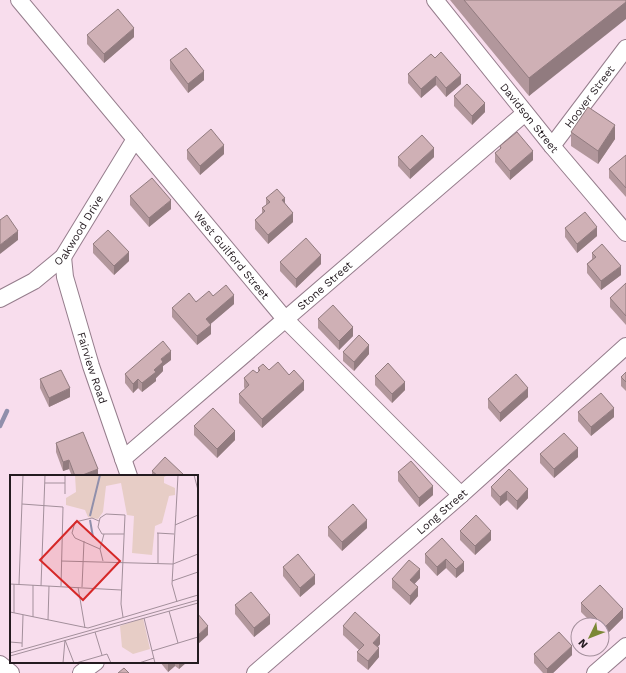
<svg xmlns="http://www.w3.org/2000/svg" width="626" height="673" font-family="'Work Sans',sans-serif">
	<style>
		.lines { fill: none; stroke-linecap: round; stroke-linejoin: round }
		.stream { stroke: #908fab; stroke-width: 4.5 }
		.minor-casing { stroke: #957d8c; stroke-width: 18 }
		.minor { stroke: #fff; stroke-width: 16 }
		.wall { fill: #b2979c }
		.shaded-wall { fill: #917b7f }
		.building { fill: #cfb0b5; stroke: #917b7f }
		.labels { text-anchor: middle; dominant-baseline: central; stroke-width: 3; stroke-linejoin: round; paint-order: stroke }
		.street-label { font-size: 11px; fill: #241b20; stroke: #f8dded }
		.inset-river { fill: none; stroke: #908fab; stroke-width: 2 }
		.inset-road { fill: none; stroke: #a38f9b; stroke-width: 1 }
		.view { fill: #d62828; fill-opacity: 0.15; stroke: #d62828; stroke-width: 2 }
		.inset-edge { fill: none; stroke: #241b20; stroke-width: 2 }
	</style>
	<rect width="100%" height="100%" fill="#f8dded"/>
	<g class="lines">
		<path class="stream" d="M0,426L7,411"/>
		<g class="minor-casing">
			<g id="minor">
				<path id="s1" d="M19,0L285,319L461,495"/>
				<path id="s2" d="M435,0L552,146L626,233"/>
				<path id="s3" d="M552,146L626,48"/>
				<path id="s4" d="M63,257L65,277L91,366L129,476"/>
				<path id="s5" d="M0,299L34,281L63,257L135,139"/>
				<path id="s6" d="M123,459L525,113"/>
				<path d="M0,664L11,673"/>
				<path d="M81,673L96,662"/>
				<path id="s7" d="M255,673L461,495L626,346"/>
				<path d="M595,673L626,646"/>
			</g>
		</g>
		<use href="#minor" class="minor"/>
	</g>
	<g class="wall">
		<path d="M450,0H626L529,96Z"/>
		<path d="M87,35L134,37L104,63L87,44Z"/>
		<path d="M435,58L461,84L446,97L436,85L421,98L408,83V74Z"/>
		<path d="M170,60L204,80L188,93L170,69Z"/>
		<path d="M454,96L485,112L472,125L454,106Z"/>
		<path d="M571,132L615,139L598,164L571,146Z"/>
		<path d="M500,146L533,160L510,180L495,162V153L500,149Z"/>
		<path d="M187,150L224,154L200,175L187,159Z"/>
		<path d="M626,155V197L609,178V169Z"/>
		<path d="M398,157H434L410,179L398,166Z"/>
		<path d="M130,196L171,209L149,227L130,205Z"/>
		<path d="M266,198L285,204L293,222L268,244L255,229V220L262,213V208L266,205Z"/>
		<path d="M565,228L597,236L577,253L565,237Z"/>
		<path d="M93,244L129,261L114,275L93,253Z"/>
		<path d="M592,253L621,275L601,290L587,273V264L592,259Z"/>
		<path d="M280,262L321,264L296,288L280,271Z"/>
		<path d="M626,283V325L610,307V298Z"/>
		<path d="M213,296L234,304L210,324L211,334L197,345L172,317V308Z"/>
		<path d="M318,319L353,336L339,350L318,328Z"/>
		<path d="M343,352L369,354L354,371L343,361Z"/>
		<path d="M171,360L163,366V371L156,378V381L142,392L138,388L133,393L125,383V374Z"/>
		<path d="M258,368L269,370L304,390L262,428L239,403V394L245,389L244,387V378L257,373L258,372Z"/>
		<path d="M626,372V391L621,386V377Z"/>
		<path d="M375,376L405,390L392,403L375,385Z"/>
		<path d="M40,379L70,397L49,407L40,388Z"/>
		<path d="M528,397L500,422L488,408V399Z"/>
		<path d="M578,412L614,417L591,436L578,421Z"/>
		<path d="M194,426L235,440L217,458L194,435Z"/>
		<path d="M56,443L98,476H72L69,469L63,471L56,452Z"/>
		<path d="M540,454L578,457L554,478L540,463Z"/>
		<path d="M152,471L184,476H152Z"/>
		<path d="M398,472L433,495L419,507L398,481Z"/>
		<path d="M491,487L528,489V498L517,510L507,500L500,506L491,496Z"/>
		<path d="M328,527L367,528L342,551L328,536Z"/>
		<path d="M460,531L491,540L475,555L460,540Z"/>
		<path d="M442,538L464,571L456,578L446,568L437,576L425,563V554Z"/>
		<path d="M283,567L315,584L300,597L283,576Z"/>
		<path d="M420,578L414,584L418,596L410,605L392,588V579Z"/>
		<path d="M581,603L623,618L605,636L602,633V625H594L581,612Z"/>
		<path d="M235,605L270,624L254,637L235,614Z"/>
		<path d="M343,626L380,644L378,647L379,657L368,670L357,661V652L359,650L343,635Z"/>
		<path d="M534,654L572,655L553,673H543L534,663Z"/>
		<path d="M160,662H187L179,669L175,666L168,672Z"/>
	</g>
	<g class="shaded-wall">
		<path d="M626,0V19L529,96V78Z"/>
		<path d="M134,28V37L104,63V54Z"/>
		<path d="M204,71V80L188,93V84Z"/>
		<path d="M461,75V84L446,97V88Z"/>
		<path d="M436,76V85L421,98V89Z"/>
		<path d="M485,103V112L472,125V116Z"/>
		<path d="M615,125V139L598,164V151Z"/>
		<path d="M224,145V154L200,175V166Z"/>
		<path d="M434,148V157L410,179V170Z"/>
		<path d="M533,151V160L510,180V171Z"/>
		<path d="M285,198V207L282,200Z"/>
		<path d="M171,200V209L149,227V218Z"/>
		<path d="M293,213V222L268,244V235Z"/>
		<path d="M597,227V236L577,253V244Z"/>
		<path d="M18,231V240L0,254V245Z"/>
		<path d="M129,252V261L114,275V266Z"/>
		<path d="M321,255V264L296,288V279Z"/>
		<path d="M621,266V275L601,290V281Z"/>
		<path d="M234,295V304L206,328V319Z"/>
		<path d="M211,325V334L197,345V336Z"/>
		<path d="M353,327V336L339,350V341Z"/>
		<path d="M369,345V354L354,371V362Z"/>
		<path d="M171,351V360L163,366V371L156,378V381L142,392V383L154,370L161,359Z"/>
		<path d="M138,379V388L133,393V384Z"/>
		<path d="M304,381V390L262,428V419Z"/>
		<path d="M405,382V390L392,403V394Z"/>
		<path d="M70,388V397L49,407V398Z"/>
		<path d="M528,388V397L500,422V413Z"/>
		<path d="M614,408V417L591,436V427Z"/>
		<path d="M235,431V440L217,458V449Z"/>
		<path d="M578,448V457L554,478V469Z"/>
		<path d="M69,460V469L63,471V462Z"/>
		<path d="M98,469V476H80Z"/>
		<path d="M433,486V495L419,507V498Z"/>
		<path d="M528,489V498L517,510V501Z"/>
		<path d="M507,491V500L500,506V497Z"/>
		<path d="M367,520V528L342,551V542Z"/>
		<path d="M491,531V540L475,555V546Z"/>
		<path d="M446,559V568L437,576V567Z"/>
		<path d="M464,562V571L456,578V569Z"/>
		<path d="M420,569V578L410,589V580Z"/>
		<path d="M315,575V584L300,597V588Z"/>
		<path d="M418,587V596L410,605V596Z"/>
		<path d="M623,609V618L605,636V627Z"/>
		<path d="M270,615V624L254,637V628Z"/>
		<path d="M208,626V635L197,645V636Z"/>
		<path d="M380,635V644L373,652V643Z"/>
		<path d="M572,646V655L553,673H547V669Z"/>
		<path d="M379,648V657L368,670V661Z"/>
		<path d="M169,662H175V666L168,672V663Z"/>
		<path d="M179,662H187L179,669Z"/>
	</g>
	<g class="building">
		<path d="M464,0H626V2L529,78Z"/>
		<path d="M118,9L134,28L104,54L87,35Z"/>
		<path d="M186,48L204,71L188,84L170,60Z"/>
		<path d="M441,52L461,75L446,88L436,76L421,89L408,74L431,54L435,58Z"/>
		<path d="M467,84L485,103L472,116L454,96Z"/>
		<path d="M588,107L615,125L598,151L571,132Z"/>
		<path d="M211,129L224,145L200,166L187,150Z"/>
		<path d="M517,132L533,151L510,171L495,153L501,148L500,146Z"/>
		<path d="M422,135L434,148L410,170L398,157Z"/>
		<path d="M626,155V188L609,169Z"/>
		<path d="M152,178L171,200L149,218L130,196Z"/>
		<path d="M277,189L285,198L282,200L293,213L268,235L255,220L265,211L262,208L270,202L266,198Z"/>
		<path d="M585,212L597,227L577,244L565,228Z"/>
		<path d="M7,215L18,231L0,245V220Z"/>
		<path d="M108,230L129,252L114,266L93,244Z"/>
		<path d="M306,238L321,255L296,279L280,262Z"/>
		<path d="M602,244L621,266L601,281L587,264L596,257L592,253Z"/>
		<path d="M626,283V316L610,298Z"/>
		<path d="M226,285L234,295L206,319L211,325L197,336L172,308L189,293L196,302L209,291L213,296Z"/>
		<path d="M333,305L353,327L339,341L318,319Z"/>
		<path d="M359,335L369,345L354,362L343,352Z"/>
		<path d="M163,341L171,351L161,359L163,362L154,370L156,372L142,383L138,379L133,384L125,374Z"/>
		<path d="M278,362L289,375L294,370L304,381L262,419L239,394L249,385L244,378L253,370L257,373L260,370L258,368L263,364L269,370Z"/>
		<path d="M388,363L405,382L392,394L375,376Z"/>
		<path d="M61,370L70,388L49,398L40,379Z"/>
		<path d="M626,372V382L621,377Z"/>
		<path d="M516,374L528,388L500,413L488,399Z"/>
		<path d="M601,393L614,408L591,427L578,412Z"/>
		<path d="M213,408L235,431L217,449L194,426Z"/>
		<path d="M83,432L98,469L80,476H75L69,460L63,462L56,443Z"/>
		<path d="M564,433L578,448L554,469L540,454Z"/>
		<path d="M165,457L184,475L183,476H158L152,471Z"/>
		<path d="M411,461L433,486L419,498L398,472Z"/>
		<path d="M509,469L528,489L517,501L507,491L500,497L491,487Z"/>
		<path d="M353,504L367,520L342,542L328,527Z"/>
		<path d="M476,515L491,531L475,546L460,531Z"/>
		<path d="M442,538L464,562L456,569L446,559L437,567L425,554Z"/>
		<path d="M298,554L315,575L300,588L283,567Z"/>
		<path d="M409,560L420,569L410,580L418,587L410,596L392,579Z"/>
		<path d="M600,585L623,609L605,627L581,603Z"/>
		<path d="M251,592L270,615L254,628L235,605Z"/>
		<path d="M355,612L380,635L373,643L379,648L368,661L357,652L364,645L343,626Z"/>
		<path d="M197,613L208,626L197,636Z"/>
		<path d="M559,632L572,646L547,669L534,654Z"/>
		<path d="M124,668L129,673H118Z"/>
	</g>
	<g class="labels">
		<g class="street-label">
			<text stroke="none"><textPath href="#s3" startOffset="62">Hoover Street</textPath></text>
			<text stroke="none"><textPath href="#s2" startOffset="151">Davidson Street</textPath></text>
			<text stroke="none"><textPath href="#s5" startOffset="107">Oakwood Drive</textPath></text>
			<text stroke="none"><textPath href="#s1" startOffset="332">West Guilford Street</textPath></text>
			<text stroke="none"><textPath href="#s6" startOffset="266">Stone Street</textPath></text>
			<text stroke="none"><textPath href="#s4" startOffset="115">Fairview Road</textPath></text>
			<text stroke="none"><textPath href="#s7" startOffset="247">Long Street</textPath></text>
		</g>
	</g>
	<g transform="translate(10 475)">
		<rect width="188" height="188" fill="#f8dded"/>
		<path d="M65,0H158L154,2V8L165,13V20L159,21L152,48L145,51L142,80L122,78L124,41L117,40L111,8L96,11L93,37L88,44L78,42L75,35L56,30V23L66,17Z" fill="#e7cdc6"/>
		<path d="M133,143L140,174L123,179L112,172L110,151Z" fill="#e7cdc6"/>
		<path class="inset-river" d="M80,41L90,0M80,45L83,62"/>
		<path class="inset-road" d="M184,0L188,15M35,8H55M55,19V0M12,29L53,32L51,111M89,46L82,43L65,47L62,58L65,63L90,74M165,50L188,40M147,58L164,59M51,86L163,89L188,79M93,86L90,74L94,59M148,88V58M162,106L188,97M0,109L111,115M9,109L13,0M23,110V142M31,111L35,0M68,112L75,153M72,112L74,66M167,127L162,109L168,0M159,136L168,168M0,137L78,153L188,120M4,138V109M113,142L111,129L115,40L96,39L90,43L88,52L92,59H114M134,143L145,188M38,145L39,111M85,157L92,180M55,165L64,188M0,167L12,168M12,172L13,140M142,176L188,162M0,178L188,125M0,181L188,128M53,188L55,165M66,188L97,179L101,188M129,188L144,183"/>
		<path class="view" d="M67,46L110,86L73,125L30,85Z"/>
		<rect width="188" height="188" class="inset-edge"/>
	</g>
	<g transform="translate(590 637) rotate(227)"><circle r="19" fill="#f8dded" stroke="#a38f9b"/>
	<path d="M0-3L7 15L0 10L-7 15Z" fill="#7b8835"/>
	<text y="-6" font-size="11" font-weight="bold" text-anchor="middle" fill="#241b20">N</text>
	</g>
</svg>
